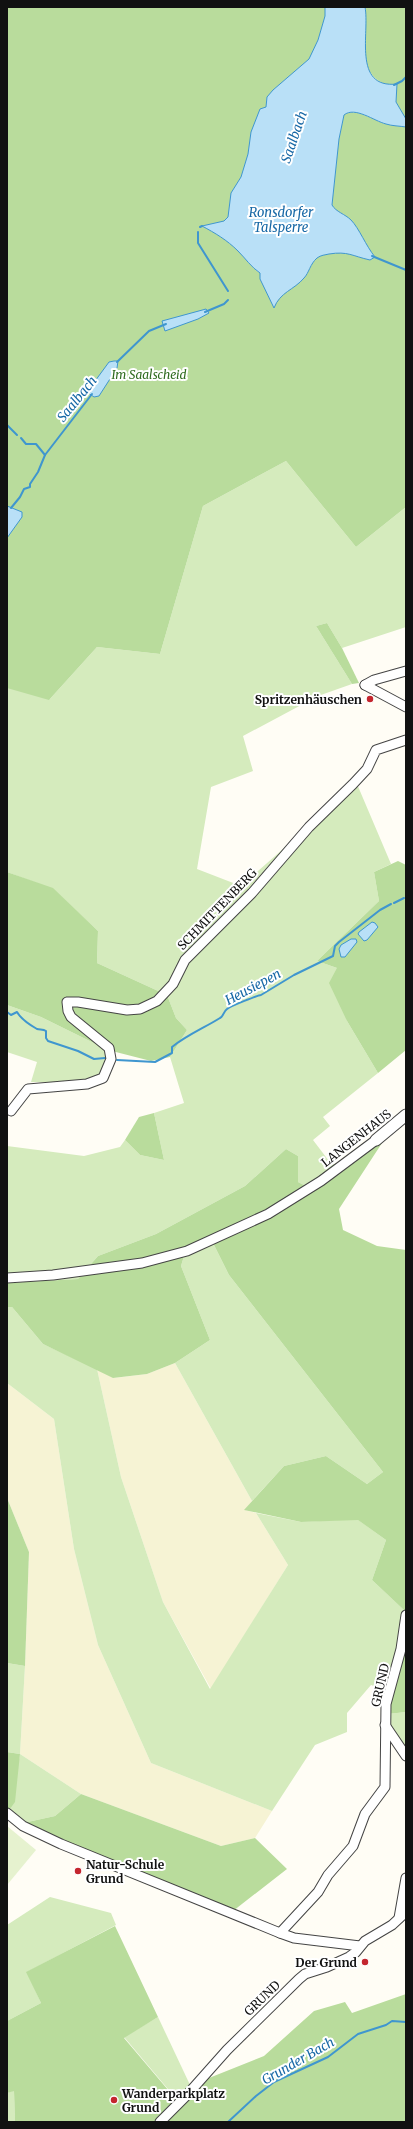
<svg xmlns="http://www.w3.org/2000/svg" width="413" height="2129" font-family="Merriweather,serif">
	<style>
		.farmland { fill: #f6f3d4 }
		.green { fill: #d5ebbd }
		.forest { fill: #b9dc9c }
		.pitch { fill: #e6f2cf }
		.water { fill: #b9e0f7; stroke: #3f96cf }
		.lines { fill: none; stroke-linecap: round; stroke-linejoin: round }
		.stream { stroke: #3f96cf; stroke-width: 2 }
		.minor-casing { stroke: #444; stroke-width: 11 }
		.tertiary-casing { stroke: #444; stroke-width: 13 }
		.minor { stroke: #fff; stroke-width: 9 }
		.tertiary { stroke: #fff; stroke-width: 11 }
		.poi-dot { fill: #c4262e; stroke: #fff; stroke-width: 1.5 }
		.labels { text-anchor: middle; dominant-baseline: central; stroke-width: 4; stroke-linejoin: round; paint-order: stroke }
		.park-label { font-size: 12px; font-style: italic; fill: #2f6b1f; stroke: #fff }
		.poi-label { font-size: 12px; font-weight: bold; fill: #111; stroke: #fff; text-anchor: end }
		.street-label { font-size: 12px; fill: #111; stroke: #fff }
		.water-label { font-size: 13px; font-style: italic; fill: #1768a6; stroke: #fff }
	</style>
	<rect width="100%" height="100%" fill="#fffdf5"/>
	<g class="farmland">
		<path d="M175,1363L252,1501L245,1510L256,1513L288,1565L211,1689L163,1602L121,1477L97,1369L114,1378L147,1374Z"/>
		<path d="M7,1383L54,1419L74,1549L98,1645L151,1763L272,1811L255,1838L221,1846L81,1794L20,1754L25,1666L29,1552L7,1498Z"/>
	</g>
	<g class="green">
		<path d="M272,7H406V225L392,311L111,598L49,700L97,647L160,654L203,506L286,461L356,547L406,507V627L342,648L327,623L316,626L352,684L318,696L243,736L253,771L211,787L197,869L241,886L357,784L391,864L374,872L379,901L317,961L337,968L347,1021L378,1073L323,1117L330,1126L313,1140L332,1165L306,1186L298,1182V1156L286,1149L245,1186L156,1234L98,1256L78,1279L7,1283V1146L84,1156L120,1147L125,1140L140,1155L164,1160L154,1113L184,1103L170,1057L187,1030L176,1018L167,995L97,963L98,931L53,889L7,872V476Z"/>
		<path d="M7,1005L41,1017L108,1050C108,1059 107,1070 99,1076C85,1086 49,1082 31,1082L37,1062L7,1052Z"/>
		<path d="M213,1243L229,1275L383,1472L367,1484L326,1456L284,1466L252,1501L175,1363L210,1340L181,1266L184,1256Z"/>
		<path d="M7,1307H12L43,1344L97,1369L121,1477L163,1602L210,1689L288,1565L256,1513L301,1522L357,1519L386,1540L372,1580L404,1610L398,1646L385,1690L371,1685L347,1713V1732L315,1745L272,1811L151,1763L98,1645L74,1549L54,1419L7,1383Z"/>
		<path d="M7,1663L25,1666L20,1754L81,1794L55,1816L23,1823L10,1810L20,1754L7,1752Z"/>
		<path d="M406,1712V1752L388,1727V1714Z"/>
		<path d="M50,1897L111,1913L116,1925L27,1972L41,2003L7,2021V1925Z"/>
		<path d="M158,2017L191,2087L178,2101L124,2037Z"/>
		<path d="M14,2090L15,2122H7V2093Z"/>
	</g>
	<g class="forest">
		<path d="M7,7H325V16L318,40L309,59L273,90L267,97L266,107L251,132L248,154L241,177L231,193L228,217L224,221L203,226C216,233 228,241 238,251C246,259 251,268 260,273V279L274,307C283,289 294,290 304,278C309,273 310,264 317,258C321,255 325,255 329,254C348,251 352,256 370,260L375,257L345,215L334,209L332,205L339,139L344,115C355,106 374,121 386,124C392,126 400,126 406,127V507L356,547L286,461L203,506L160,654L97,647L49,700L7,688V538L22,517V512L7,506Z"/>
		<path d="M365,7H406V119L396,102V88C391,86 386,85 381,82C355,67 370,33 365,7Z"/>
		<path d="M327,623L342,648L359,683L352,684L316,626Z"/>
		<path d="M398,861L406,865V1050L378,1073L347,1021L329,983L337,968L317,961L379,901L374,872Z"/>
		<path d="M7,872L53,888L98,931L97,963L167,995L176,1018L187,1030L170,1057L151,1061L108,1050L41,1017L7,1005Z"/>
		<path d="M154,1113L164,1160L140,1155L125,1140L139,1117Z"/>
		<path d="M382,1143L339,1209L343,1230L377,1246L406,1250V1612L372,1580L386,1540L358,1520L301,1522L244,1510L284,1466L326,1456L367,1484L383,1472L229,1275L213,1243L184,1256L181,1266L210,1340L175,1363L147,1374L113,1378L43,1344L12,1307H7V1283L78,1279L98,1256L156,1234L245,1186L286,1149L298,1156V1182L306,1186L332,1165Z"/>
		<path d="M7,1498L29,1552L25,1666L7,1663Z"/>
		<path d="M406,1647V1712L388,1714L392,1692Z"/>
		<path d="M7,1752L20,1754L15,1802L7,1813Z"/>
		<path d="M81,1794L221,1846L255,1838L287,1869L233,1911L23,1823L55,1816Z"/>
		<path d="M115,1926L158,2017L124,2038L180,2104L204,2080L264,2056L314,2011L345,2002L352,2013L406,1994V2122H15L14,2091L7,2093V2021L41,2003L26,1972Z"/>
	</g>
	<path class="pitch" d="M7,1826L36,1850L7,1885Z"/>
	<g class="water">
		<path d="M325,7H365C370,32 352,89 397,84L396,102L406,119V127C400,126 392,126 386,124C374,121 355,106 344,115L339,139L332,205C336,212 345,214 351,220C359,228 366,246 375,257L370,260C352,256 348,251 329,254C325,255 321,255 317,258C310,264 309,273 304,278C294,290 280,292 274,308L260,279V273C251,267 246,259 238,251C227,240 215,233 202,226L224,221L228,217L231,193L241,177L248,154L251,132L260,109L266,107L267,97L273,90L309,59L318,40L325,16Z"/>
		<path d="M206,309L209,313L198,319L165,331L162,321Z"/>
		<path d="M114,361H118L117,368L99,396L94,397L87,392L109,362Z"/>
		<path d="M7,506L22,512V517L7,538Z"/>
		<path d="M372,922L375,923L378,927L367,940L364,941L358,934L359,932Z"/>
		<path d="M351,939H356L357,942L345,957H341L339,949L341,945Z"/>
	</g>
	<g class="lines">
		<g class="stream">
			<path d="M394,85L402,81L406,77"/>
			<path d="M200,227L202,226"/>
			<path d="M198,232V243L228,291"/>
			<path d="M372,256L406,270"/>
			<path d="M205,312L224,304L228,300"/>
			<path d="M117,362L149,331L166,324"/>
			<path d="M7,425L17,435"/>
			<path d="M21,438L26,444H36L45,455"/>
			<path d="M11,508L20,497L24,489L30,487V484L38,472L45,455L92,394"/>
			<path d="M394,903L404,898"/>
			<path d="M7,1012L11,1015L17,1012C21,1019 30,1025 37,1029C40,1030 43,1029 46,1031V1038L48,1041L78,1051L94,1059L105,1058"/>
			<path d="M117,1060L155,1062L172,1053V1047C187,1035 204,1028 220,1018C224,1016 223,1012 227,1009C230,1006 259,995 261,995L294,975L333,956L335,946L339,942L380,910L391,904"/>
			<path d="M228,2122L256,2096L274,2082L328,2057L358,2034L386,2025L392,2021L406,2022"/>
		</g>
		<g class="minor-casing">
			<g id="minor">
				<path d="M365,685L406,707"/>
				<path d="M365,685L374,680L406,671"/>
				<path d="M11,1111L28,1089L87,1084L103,1078L111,1059L109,1048L71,1017L68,1011L67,1002H78L127,1010L140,1009L157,1001L173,984L185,960L252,893L309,827L353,784L367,769L376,750L406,740"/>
				<path d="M7,1278L53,1275L142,1263L187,1251L268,1214L321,1181L376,1140"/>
				<path d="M385,1725L406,1756"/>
				<path d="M7,1813L23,1826L61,1844L280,1933L294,1938L360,1946"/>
				<path d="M399,1918L406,1878"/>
				<path d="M280,1933L318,1892L328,1875L353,1846L365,1814L385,1787L386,1704L401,1649L406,1615"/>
				<path d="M160,2122L187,2095L227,2050L299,1979L305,1974L327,1967L349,1957L356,1952L365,1941L392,1925L406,1912"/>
			</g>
		</g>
		<g class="tertiary-casing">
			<path id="tertiary" d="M376,1140L406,1115"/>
		</g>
		<use href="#minor" class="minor"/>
		<use href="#tertiary" class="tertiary"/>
	</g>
	<g class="poi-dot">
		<circle cx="370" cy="699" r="4"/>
		<circle cx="78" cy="1871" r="4"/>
		<circle cx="365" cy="1962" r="4"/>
		<circle cx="114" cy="2100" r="4"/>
	</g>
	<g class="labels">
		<g class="park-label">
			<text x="149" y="374">Im Saalscheid</text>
		</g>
		<g class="poi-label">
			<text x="362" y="699">Spritzenhäuschen</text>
			<text x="86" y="1864" text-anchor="start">Natur-Schule<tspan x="86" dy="14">Grund</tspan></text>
			<text x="357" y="1962">Der Grund</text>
			<text x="122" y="2093" text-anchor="start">Wanderparkplatz<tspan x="122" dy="14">Grund</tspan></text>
		</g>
		<g class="street-label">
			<text transform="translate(217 909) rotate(-46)">SCHMITTENBERG</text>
			<text transform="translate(356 1138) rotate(-38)">LANGENHAUS</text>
			<text transform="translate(380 1685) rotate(-77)">GRUND</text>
			<text transform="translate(262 1998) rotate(-44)">GRUND</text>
		</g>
		<g class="water-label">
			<text transform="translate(294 137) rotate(-71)">Saalbach</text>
			<text x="281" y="212">Ronsdorfer<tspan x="281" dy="15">Talsperre</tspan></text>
			<text transform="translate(77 399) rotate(-51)">Saalbach</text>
			<text transform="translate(253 987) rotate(-28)">Heusiepen</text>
			<text transform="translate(298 2061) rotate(-30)">Grunder Bach</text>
		</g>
	</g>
	<rect width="413" height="2129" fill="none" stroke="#111111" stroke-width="16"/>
</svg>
